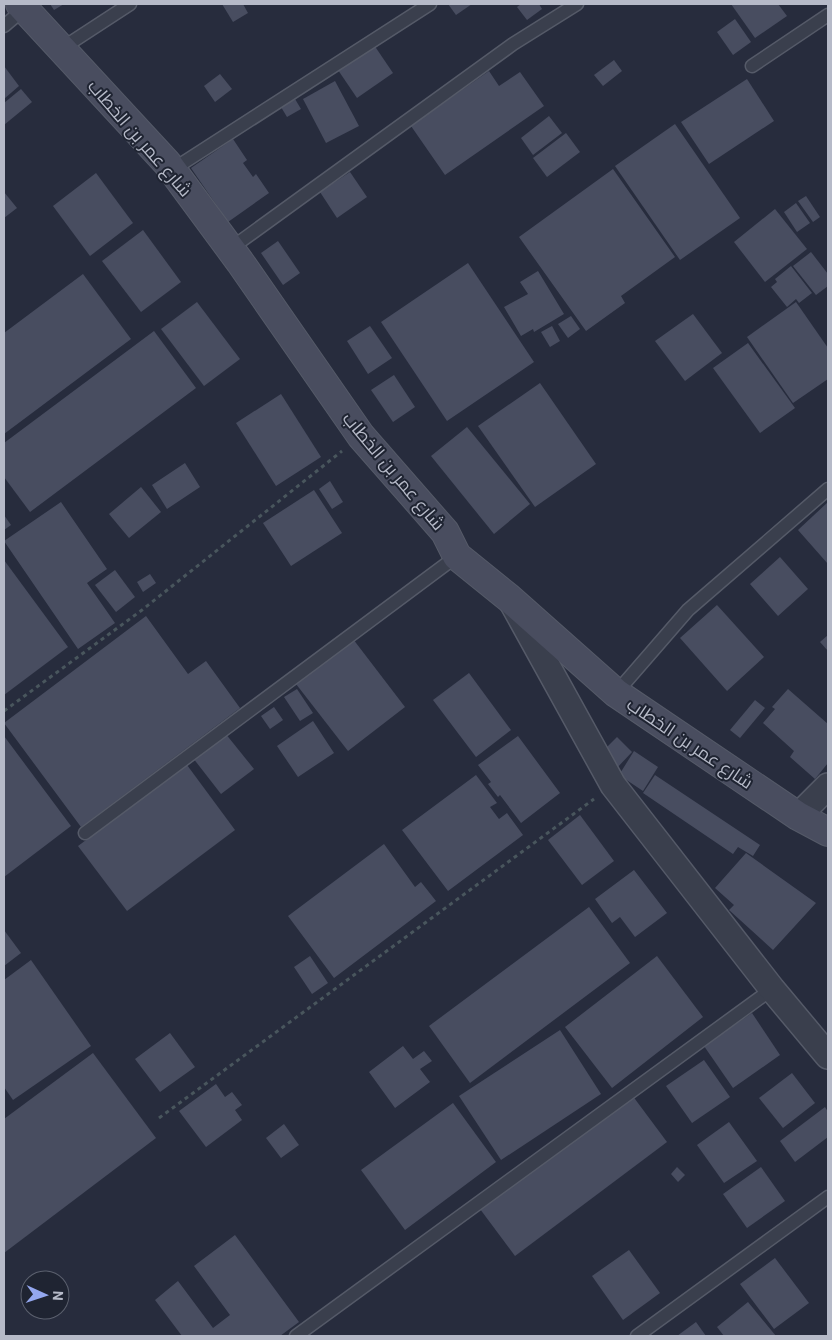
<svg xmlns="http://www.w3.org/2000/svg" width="832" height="1340" font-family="Roboto,Cairo,sans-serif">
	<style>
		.building { fill: #484d60 }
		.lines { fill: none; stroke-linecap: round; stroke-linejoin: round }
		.service-casing { stroke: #555a68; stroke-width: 15 }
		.minor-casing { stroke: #555a68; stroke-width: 28 }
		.secondary-casing { stroke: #555a68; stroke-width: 30 }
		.path { stroke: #49565d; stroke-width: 3; stroke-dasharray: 4 4; stroke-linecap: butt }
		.service { stroke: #3a3f4d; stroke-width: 12 }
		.minor { stroke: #3a3f4d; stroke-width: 25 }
		.secondary { stroke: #494d5f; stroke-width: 28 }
		.labels { text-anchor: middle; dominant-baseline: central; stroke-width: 4; stroke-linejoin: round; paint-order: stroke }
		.street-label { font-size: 18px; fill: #b6bac8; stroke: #1f2432 }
	</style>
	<rect width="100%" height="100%" fill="#272c3d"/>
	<g class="building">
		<path d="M50,4H64L54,10Z"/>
		<path d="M222,4H243L248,13L233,22Z"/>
		<path d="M448,4H472L456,15Z"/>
		<path d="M521,4H539L542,9L527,20L517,7Z"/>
		<path d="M731,4H778L787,16L755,38Z"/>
		<path d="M735,19L751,42L733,55L717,32Z"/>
		<path d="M374,45L393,73L357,98L338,70Z"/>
		<path d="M614,60L622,71L603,86L594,75Z"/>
		<path d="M4,66L19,86L4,99Z"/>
		<path d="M489,71L499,86L520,72L544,106L445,175L411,126Z"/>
		<path d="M220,74L232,89L215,102L204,86Z"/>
		<path d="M747,79L774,121L709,164L681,122Z"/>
		<path d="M335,81L359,126L326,143L303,99Z"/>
		<path d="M21,89L32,102L4,125V103Z"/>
		<path d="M295,99L301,109L287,117L281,107Z"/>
		<path d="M549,116L562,133L533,155L521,138Z"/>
		<path d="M675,124L740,218L680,260L615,166Z"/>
		<path d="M566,133L580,152L547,177L533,158Z"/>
		<path d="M233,139L247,160L243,163L253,177L256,174L269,193L228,222L191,168Z"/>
		<path d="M613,169L675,257L621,296L625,303L586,331L519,237Z"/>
		<path d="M350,172L367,197L337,218L320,192Z"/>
		<path d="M96,173L133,223L90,256L53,206Z"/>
		<path d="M4,192L17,208L4,218Z"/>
		<path d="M806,196L820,217L813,222L798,201Z"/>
		<path d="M796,203L810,223L797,232L784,212Z"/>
		<path d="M775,209L807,249L765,282L734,242Z"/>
		<path d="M143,230L181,282L141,312L102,261Z"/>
		<path d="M278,241L300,273L283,285L261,253Z"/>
		<path d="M811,252L828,274V286L816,295L793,266Z"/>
		<path d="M468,263L534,362L447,421L381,322Z"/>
		<path d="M791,266L812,293L799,303L796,299L787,307L771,287L777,282L775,279Z"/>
		<path d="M538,271L564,314L534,332L533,329L521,336L504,307L528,294L520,282Z"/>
		<path d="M83,274L131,339L4,434V333Z"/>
		<path d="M197,302L240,359L204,386L161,329Z"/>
		<path d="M796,302L828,348V379L793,403L747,337Z"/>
		<path d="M693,314L722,353L685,381L655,341Z"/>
		<path d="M571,316L580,329L568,338L558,324Z"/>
		<path d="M370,326L392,358L368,374L347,341Z"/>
		<path d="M552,326L560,341L550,347L541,332Z"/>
		<path d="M154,331L196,388L30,512L4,477V443Z"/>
		<path d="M748,343L795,408L760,433L713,368Z"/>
		<path d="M394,375L415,407L393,422L371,390Z"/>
		<path d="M540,383L596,464L535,507L478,426Z"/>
		<path d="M281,394L321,457L276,486L236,423Z"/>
		<path d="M467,427L530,504L494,534L431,456Z"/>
		<path d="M185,463L200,487L167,509L152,485Z"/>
		<path d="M330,481L343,502L332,509L319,489Z"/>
		<path d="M141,487L161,512L129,538L109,514Z"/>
		<path d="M314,490L342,533L291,566L263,523Z"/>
		<path d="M61,502L107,569L87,583L115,623L78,649L4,541Z"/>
		<path d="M828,502V564L798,530Z"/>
		<path d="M4,515L11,525L4,530Z"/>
		<path d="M780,557L808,589L778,616L750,584Z"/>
		<path d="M4,560L68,647L4,695Z"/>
		<path d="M115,570L135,597L116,612L95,585Z"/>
		<path d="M150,574L156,583L143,592L137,582Z"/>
		<path d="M717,605L764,657L727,691L680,638Z"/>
		<path d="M146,616L188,674L206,661L240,708L81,827L4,723Z"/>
		<path d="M828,635V651L820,642Z"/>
		<path d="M353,639L405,707L348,751L296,684Z"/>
		<path d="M469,673L511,730L476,757L433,700Z"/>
		<path d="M297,689L313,713L300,721L284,697Z"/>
		<path d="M788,689L828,724V763L815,779L790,757L794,751L763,723L775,709L772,707Z"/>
		<path d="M755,700L765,708L740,738L730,730Z"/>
		<path d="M274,707L283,720L270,729L261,716Z"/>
		<path d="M313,721L334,753L298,777L277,746Z"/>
		<path d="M225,733L254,769L221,794L193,758Z"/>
		<path d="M4,736L71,826L4,877Z"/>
		<path d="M518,736L560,793L521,823L500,795L498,797L488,784L491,782L478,765Z"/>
		<path d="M617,737L632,752L616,769L600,754Z"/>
		<path d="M634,751L658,767L643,791L619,775Z"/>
		<path d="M187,765L235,830L127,911L78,846Z"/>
		<path d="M476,775L497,803L490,807L499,819L507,813L523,835L448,891L402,830Z"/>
		<path d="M655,775L760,845L753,856L738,847L733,854L643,793Z"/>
		<path d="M580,815L614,861L582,885L548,840Z"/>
		<path d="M384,844L415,887L421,882L436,901L334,978L288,916Z"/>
		<path d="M746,853L816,903L773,950L729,910L734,905L715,888Z"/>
		<path d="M634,870L667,913L635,937L620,917L612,923L595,899Z"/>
		<path d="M589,907L630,963L470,1083L429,1026Z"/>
		<path d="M4,930L21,953L4,966Z"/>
		<path d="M310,956L328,983L312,994L294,967Z"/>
		<path d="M657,956L703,1017L612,1088L565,1027Z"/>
		<path d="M31,960L91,1046L13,1100L4,1087V980Z"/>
		<path d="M752,1013L780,1055L733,1088L704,1046Z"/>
		<path d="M560,1030L601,1094L501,1160L459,1096Z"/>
		<path d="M170,1033L195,1067L160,1092L135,1059Z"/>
		<path d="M403,1046L413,1059L424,1051L432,1061L420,1069L430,1082L395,1108L369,1072Z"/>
		<path d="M93,1053L156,1138L4,1253V1119Z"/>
		<path d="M704,1060L730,1097L692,1123L666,1086Z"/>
		<path d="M792,1073L815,1103L783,1128L759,1098Z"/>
		<path d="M216,1084L225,1097L232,1092L242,1105L235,1110L242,1120L206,1147L179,1111Z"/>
		<path d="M632,1095L667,1142L515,1256L480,1209Z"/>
		<path d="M453,1103L496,1162L405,1230L361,1170Z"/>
		<path d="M825,1107L828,1112V1137L795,1162L780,1141Z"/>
		<path d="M729,1122L757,1161L724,1183L697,1145Z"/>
		<path d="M284,1124L299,1145L281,1158L266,1138Z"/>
		<path d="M677,1167L685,1175L678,1182L671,1174Z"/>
		<path d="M761,1167L785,1201L747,1228L723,1194Z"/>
		<path d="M235,1235L299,1322L280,1336H182L155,1300L178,1281L213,1328L230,1315L194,1266Z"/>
		<path d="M629,1250L660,1293L623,1320L592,1276Z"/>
		<path d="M775,1258L809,1303L774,1329L740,1284Z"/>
		<path d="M748,1302L776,1336H724L717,1327Z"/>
		<path d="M696,1322L706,1336H677Z"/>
	</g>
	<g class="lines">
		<g class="service-casing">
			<g id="service">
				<path d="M4,26L24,9"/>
				<path d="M61,49L130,4"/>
				<path d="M752,66L828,15"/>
				<path d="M172,170L430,4"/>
				<path d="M230,249L513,44L577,4"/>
				<path d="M616,693L688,610L828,489"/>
				<path d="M85,833L457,556"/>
				<path d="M296,1336L772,989"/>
				<path d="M637,1336L828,1197"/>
			</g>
		</g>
		<g class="minor-casing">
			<g id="minor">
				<path d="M513,604L613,785L772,989L828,1056"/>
				<path d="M798,816L828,786"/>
			</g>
		</g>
		<g class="secondary-casing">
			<path id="secondary" d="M20,4L167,163L240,262L361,436L445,532L457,556L509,598L616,693L798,816L828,832"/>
		</g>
		<g class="path">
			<path d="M4,711L142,610L342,451"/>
			<path d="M159,1118L594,799"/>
		</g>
		<use href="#service" class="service"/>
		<use href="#minor" class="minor"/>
		<use href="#secondary" class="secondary"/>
	</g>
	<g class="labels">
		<g class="street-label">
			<text transform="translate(140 138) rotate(49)">شارع عمر بن الخطاب</text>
			<text transform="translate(394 471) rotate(50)">شارع عمر بن الخطاب</text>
			<text transform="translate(690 743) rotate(34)">شارع عمر بن الخطاب</text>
		</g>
	</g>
	<rect width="832" height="1340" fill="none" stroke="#b6bac8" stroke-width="10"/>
	<g transform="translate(45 1295) rotate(93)"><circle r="24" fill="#1f2432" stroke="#5b606e"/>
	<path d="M0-4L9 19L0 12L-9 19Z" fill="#94a7ef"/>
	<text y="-8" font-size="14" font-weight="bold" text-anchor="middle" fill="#b6bac8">N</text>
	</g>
</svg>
